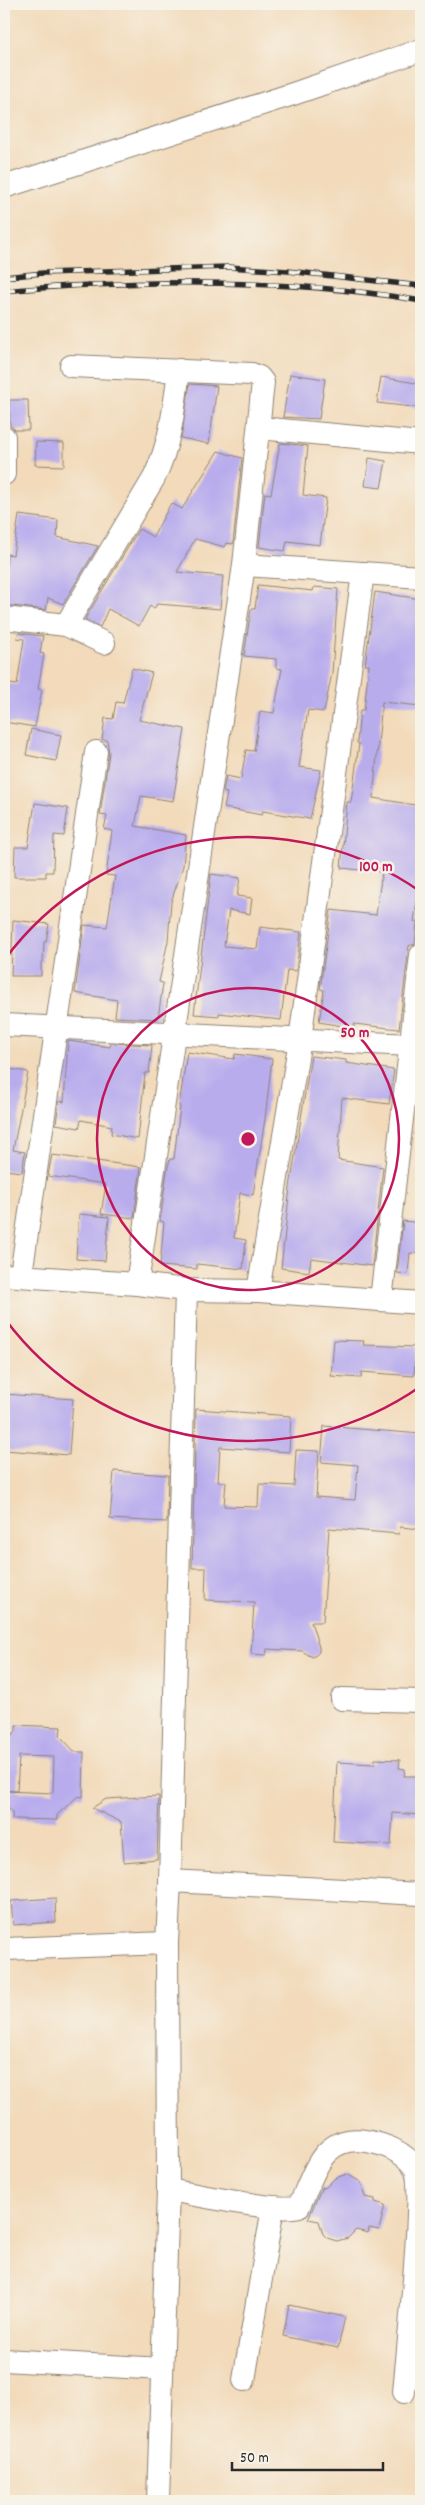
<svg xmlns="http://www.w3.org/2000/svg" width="425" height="2505" font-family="Dekko,sans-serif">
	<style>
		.building { fill: #b8aced }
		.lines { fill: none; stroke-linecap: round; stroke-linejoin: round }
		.minor-casing { stroke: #8e8272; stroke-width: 24 }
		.minor { stroke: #fff; stroke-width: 22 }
		.rail-casing { stroke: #2b2b2b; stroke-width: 5.5 }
		.rail { stroke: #f7f3e8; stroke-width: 4; stroke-dasharray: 11; stroke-linecap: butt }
		.ring { fill: none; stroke: #c2185b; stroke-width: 2.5 }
		.centre { fill: #c2185b; stroke: #f7f3e8; stroke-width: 2.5 }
		.ring-label { font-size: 15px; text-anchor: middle; font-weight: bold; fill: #c2185b; stroke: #f7f3e8; stroke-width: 5; stroke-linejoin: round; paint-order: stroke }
	</style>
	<rect width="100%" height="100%" fill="#f7f3e8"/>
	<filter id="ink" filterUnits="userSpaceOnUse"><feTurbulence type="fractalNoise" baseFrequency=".02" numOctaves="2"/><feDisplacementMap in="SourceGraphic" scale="10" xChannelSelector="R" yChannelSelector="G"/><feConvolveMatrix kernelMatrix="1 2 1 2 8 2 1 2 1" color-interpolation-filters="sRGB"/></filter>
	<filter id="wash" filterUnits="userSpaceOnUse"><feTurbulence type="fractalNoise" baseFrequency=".0096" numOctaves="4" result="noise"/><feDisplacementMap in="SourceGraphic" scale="20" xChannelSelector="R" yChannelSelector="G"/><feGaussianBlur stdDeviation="1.12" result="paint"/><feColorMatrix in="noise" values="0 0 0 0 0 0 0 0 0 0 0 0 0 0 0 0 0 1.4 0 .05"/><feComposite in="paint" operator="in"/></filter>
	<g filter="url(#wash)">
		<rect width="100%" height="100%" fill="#f2daba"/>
		<g id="blocks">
			<g class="building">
				<path d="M290,374L325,379L319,419L283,417Z"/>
				<path d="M381,377L421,384V408L377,403Z"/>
				<path d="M190,384L217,386L209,444L181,438Z"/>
				<path d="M9,400H28L29,430H15L10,425Z"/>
				<path d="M36,442L64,443V466L35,465Z"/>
				<path d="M280,443L308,446L303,495L326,498L320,545L287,541L285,551L259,547L265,493L271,494Z"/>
				<path d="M218,451L242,458L233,544L227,543L225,547L195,539L177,572L223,576L220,609L157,604L154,609L150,606L139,626L108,609L100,627L85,619L139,529L153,537L171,503L182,509Z"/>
				<path d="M369,458L386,461L381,488L365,486Z"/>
				<path d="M19,515L58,520L57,537L98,546L63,604L48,598L46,610L4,605L7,554L13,555Z"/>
				<path d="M258,585L313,591L314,587L338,589L332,673L324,712L308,710L299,767L321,770L310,819L263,811L262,815L224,808L227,793L223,792L226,776L241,779L246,750L254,751L260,711L274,713L282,669L276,668V659L244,656L251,609H255Z"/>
				<path d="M375,592L421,599V706L382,702L373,798L421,806V873L414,922H417L415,944L409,946L399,1029L354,1024V1028L319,1022L324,990L320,989L331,910L376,915L382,872L341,868L347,802H351L359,744L357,743L360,710H364L369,665H365Z"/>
				<path d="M18,633L43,636L40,653L44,654L38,689L42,690L35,727L4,722V683L17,685L24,639L17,638Z"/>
				<path d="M132,668L152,673L139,720L185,729L173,801L141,796L135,826L186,835L183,866L171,902L168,941L159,982L163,983L158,1019L115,1017L117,1000L75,993L84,925L107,927L115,876L106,875L112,831L104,829L107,816L100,815L109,753L107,740H102L105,718L113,719L116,702L123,703Z"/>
				<path d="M31,729L61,735L56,761L26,755Z"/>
				<path d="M35,803L68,808L64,836L54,835L53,872H46V877H14L15,847H28Z"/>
				<path d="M211,874L240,878L237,896L252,898L250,914L229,910L224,946L257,949L260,927L301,932L296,971L287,970L281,1020L219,1013V1016L194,1014Z"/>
				<path d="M13,920L49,924L46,942H44L43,962H41V976H11Z"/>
				<path d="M68,1041L110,1047L111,1043L152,1045L149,1073H145L138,1139L111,1134L112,1126L81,1120L79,1128L56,1124L59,1101L64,1102Z"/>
				<path d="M187,1052L234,1059L235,1054L272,1059L265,1119L253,1195L240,1193L234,1238L246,1240L243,1269L197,1264V1269L160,1266L164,1222L160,1221L167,1171L170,1159H174L180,1107L179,1106Z"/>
				<path d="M311,1056L346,1060V1063L394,1070L389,1104L342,1098L338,1160L383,1167L372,1266L311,1258L309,1272L281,1268L290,1187Z"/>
				<path d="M4,1068L28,1072L13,1150L25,1152L22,1172L4,1170Z"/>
				<path d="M52,1155L141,1167L134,1218L101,1214L106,1184L48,1176Z"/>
				<path d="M79,1214L109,1217L105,1261L76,1259Z"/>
				<path d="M403,1221L421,1223V1254L410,1253L408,1274L397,1273Z"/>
				<path d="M334,1340L364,1341L363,1345L416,1347L414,1376L362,1372L361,1378L331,1376Z"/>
				<path d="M4,1394L73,1399L69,1455L4,1450Z"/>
				<path d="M196,1409L291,1416L289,1452L220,1447L218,1482H226L224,1506L258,1507L259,1484L294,1486L296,1450L319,1451L316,1497L355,1500L358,1465L321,1462L324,1426L421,1434V1529L400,1527L399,1534L329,1528L323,1622H311L319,1647V1652L316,1655L312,1657L302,1651L267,1649L266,1655L251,1654L254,1602L205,1600L206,1568H192Z"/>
				<path d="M114,1471L168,1475L167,1522L110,1519Z"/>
				<path d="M16,1725L61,1727L60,1736L75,1752H84L83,1797L78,1796L57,1815V1820L12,1819V1812L4,1804V1791L53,1793L54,1757L19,1756L17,1791L4,1790V1743L16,1731Z"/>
				<path d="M375,1759L400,1760L399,1768L405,1769L404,1776H421V1815L393,1813L391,1845L333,1842L337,1762L374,1764Z"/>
				<path d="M159,1796L157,1859L124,1862L121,1822L92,1808L106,1799Z"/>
				<path d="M55,1898L56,1922L13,1925L11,1901Z"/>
				<path d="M347,2174L361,2182L365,2197L375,2199V2202L385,2205L379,2230L369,2228L368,2233L356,2230L348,2238L337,2241L327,2238L323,2234L319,2221L308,2219L322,2187L325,2188L335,2178Z"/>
				<path d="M289,2305L345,2317L338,2348L283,2336Z"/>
			</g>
		</g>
	</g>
	<g filter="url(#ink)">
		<use href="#blocks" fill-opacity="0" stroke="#8e8272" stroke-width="1"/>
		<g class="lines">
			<g class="minor-casing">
				<g id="minor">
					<path d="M4,187L293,94L421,50"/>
					<path d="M71,366L252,374L259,377L263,382L244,565L137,1284"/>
					<path d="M259,428L421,443"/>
					<path d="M4,437V474"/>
					<path d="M244,565L421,577"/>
					<path d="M4,618L66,625L104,643"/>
					<path d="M66,625L154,478C171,442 174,409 179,370"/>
					<path d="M4,1025L411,1045"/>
					<path d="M4,1275L137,1284L186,1290L258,1291L421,1303"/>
					<path d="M21,1275L96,752"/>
					<path d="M258,1291L300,1040L363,573"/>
					<path d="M381,1300L421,955"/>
					<path d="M342,1699L421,1701"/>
					<path d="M170,1881L186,1290"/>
					<path d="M4,1949L167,1943"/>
					<path d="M168,2190C194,2194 280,2213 299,2206C314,2175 321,2134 366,2141C384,2144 405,2152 415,2168C425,2187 407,2358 404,2392"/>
					<path d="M4,2360L162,2369"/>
					<path d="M244,2380L273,2207"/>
					<path d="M158,2501L168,2190L167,1943L170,1881L421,1894"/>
				</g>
			</g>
			<use href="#minor" class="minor"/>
			<g class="rail-casing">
				<g id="rail">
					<path d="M4,277L43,273L228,267L288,271L421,286"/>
					<path d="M4,291C55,286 105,284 156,283C244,282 334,285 421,301"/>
				</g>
			</g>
			<use href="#rail" class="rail"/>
		</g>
	</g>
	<g class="ring">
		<circle cx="248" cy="1139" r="151"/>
		<path d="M421 1386A302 302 0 0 1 5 1319M5 959A302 302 0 0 1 421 892"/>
	</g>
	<circle cx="248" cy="1139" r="8" class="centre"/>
	<g class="ring-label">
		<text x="376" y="871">100 m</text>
		<text x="355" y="1037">50 m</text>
	</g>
	<rect width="425" height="2505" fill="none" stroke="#f7f3e8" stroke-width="20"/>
	<path d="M232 2462v8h151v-8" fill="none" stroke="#2b2b2b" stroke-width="2.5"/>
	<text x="240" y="2462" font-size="15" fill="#2b2b2b" stroke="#f7f3e8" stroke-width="4" paint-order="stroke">50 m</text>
</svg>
